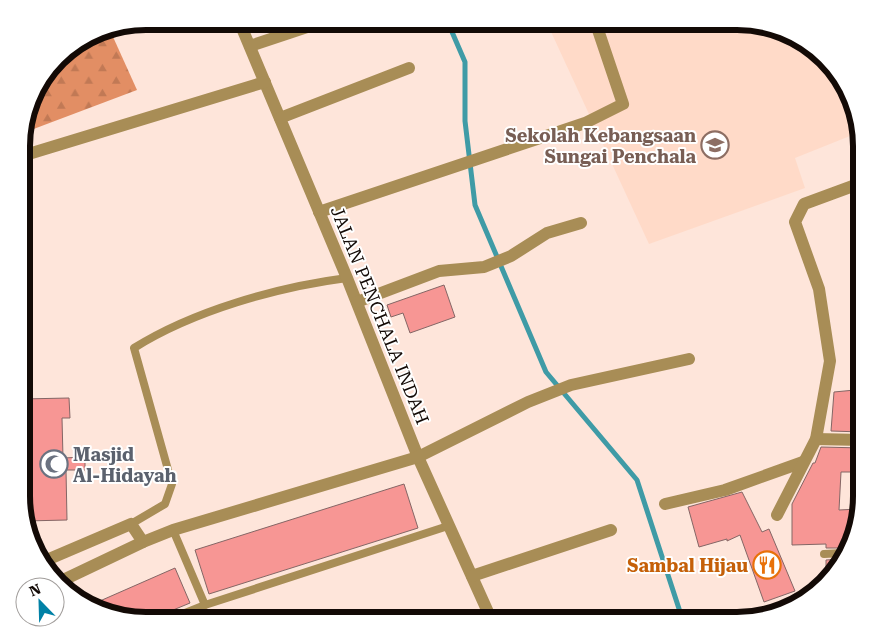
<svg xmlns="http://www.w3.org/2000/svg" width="883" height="642" font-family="'Roboto Serif',serif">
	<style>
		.built { fill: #ffdac8 }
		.forest { fill: url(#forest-firs) }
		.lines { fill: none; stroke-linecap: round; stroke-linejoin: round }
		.stream { stroke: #3f9ba6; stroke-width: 5 }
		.building { fill: #f79694; stroke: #846665 }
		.lane { stroke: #a88d56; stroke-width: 8 }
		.street { stroke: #a88d56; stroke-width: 12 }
		.labels { text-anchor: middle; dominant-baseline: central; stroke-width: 4; stroke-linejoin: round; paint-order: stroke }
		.education-label { font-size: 18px; font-weight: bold; fill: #785e54; stroke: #fff; text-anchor: end }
		.street-label { font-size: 18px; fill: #130a06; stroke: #fff }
		.worship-label { font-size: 18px; font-weight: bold; fill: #5b616d; stroke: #fff; text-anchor: start }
		.food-label { font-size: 18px; font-weight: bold; fill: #c56008; stroke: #fff; text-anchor: end }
		.rim { fill: none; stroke: #130a06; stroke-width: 6 }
	</style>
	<defs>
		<pattern id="forest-firs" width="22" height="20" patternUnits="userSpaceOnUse" patternTransform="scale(1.25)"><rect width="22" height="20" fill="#e28e64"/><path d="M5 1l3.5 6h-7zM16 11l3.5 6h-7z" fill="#c17955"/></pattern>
	</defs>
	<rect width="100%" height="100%" fill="#fee5da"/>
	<path class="built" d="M546,21L745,22L813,47L821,57L860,132L795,158L805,188L649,244Z"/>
	<path class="forest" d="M106,28H109L137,90L23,133L38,84L64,52Z"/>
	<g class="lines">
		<path class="stream" d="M449,25L465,62V121L475,205L546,372L637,480L683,621"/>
	</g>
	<g class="building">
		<path d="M444,285L455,317L410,333L403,313L391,317L387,305Z"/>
		<path d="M855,390V401L862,400V432L831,431L834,392Z"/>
		<path d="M69,398L70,418H62L63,458L85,457V470H66L67,520L25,521L22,512V399Z"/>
		<path d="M821,447L862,448V472H841L839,510L859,509L845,548H826V544L792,545V504L813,463H815Z"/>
		<path d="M404,484L418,528L209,594L195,550Z"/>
		<path d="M742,492L762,532L769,529L795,591L764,602L740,535L727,541V539L699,547L688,507Z"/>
		<path d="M841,559L836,572L826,580V560Z"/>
		<path d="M175,568L190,603L149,620H138L93,604Z"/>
	</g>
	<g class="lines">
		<g class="lane">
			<path d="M131,524L165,504L172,484L134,348C193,311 277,287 347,278"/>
			<path d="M173,530L205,605"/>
			<path d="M824,554L843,553"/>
			<path d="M165,621L205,605L448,526"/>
		</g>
		<g class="street">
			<path d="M239,21L347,278L418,457L492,621"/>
			<path d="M250,46L325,21"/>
			<path d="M280,118L409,68"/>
			<path d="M22,156L265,82"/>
			<path d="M22,203L25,183L22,175"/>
			<path d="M319,212L585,123L623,104L595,21"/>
			<path d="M357,302L439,271L484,267L511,256L547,233L581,223"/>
			<path d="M816,439L861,440"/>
			<path d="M665,504L725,490L803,462"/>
			<path d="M777,515L816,439L830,361L819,289L795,222L804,204L861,183"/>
			<path d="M42,562L131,524L143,542"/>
			<path d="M472,576L611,530"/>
			<path d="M59,582L143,542L173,530L418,457L528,402L571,385L689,359"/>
		</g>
	</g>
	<defs>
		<g id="school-ring" transform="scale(1.4375)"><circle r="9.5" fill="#fff" stroke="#8d6e63" stroke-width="1.5"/><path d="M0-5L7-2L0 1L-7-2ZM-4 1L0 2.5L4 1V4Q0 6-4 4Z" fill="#8d6e63"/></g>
		<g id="mosque-ring" transform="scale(1.4375)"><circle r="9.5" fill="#fff" stroke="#6b7280" stroke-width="1.5"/><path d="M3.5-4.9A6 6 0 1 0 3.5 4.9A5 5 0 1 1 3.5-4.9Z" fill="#6b7280"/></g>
		<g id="restaurant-ring" transform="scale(1.4375)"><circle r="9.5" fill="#fff" stroke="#e8710a" stroke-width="1.5"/><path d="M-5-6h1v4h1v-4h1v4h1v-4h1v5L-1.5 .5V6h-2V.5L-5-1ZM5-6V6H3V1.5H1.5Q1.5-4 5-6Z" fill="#e8710a"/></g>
	</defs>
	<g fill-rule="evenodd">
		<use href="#school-ring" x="715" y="145"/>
		<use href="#mosque-ring" x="54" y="464"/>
		<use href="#restaurant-ring" x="767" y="565"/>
	</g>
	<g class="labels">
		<g class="education-label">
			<text x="696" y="135">Sekolah Kebangsaan<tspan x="696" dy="21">Sungai Penchala</tspan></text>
		</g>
		<g class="street-label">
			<text transform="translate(380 315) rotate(68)">JALAN PENCHALA INDAH</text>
		</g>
		<g class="worship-label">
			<text x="73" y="454">Masjid<tspan x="73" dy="21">Al-Hidayah</tspan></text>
		</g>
		<g class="food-label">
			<text x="748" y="565">Sambal Hijau</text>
		</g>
	</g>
	<path d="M0 0H883V642H0ZM146 30H737A116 116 0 0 1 853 146V496A116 116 0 0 1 737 612H146A116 116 0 0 1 30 496V146A116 116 0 0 1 146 30Z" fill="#fff" fill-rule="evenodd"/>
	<path class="rim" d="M146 30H737A116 116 0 0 1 853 146V496A116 116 0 0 1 737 612H146A116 116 0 0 1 30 496V146A116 116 0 0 1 146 30Z"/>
	<g transform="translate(40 602) rotate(337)"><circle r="24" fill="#ffffff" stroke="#a19d9b"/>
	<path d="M0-4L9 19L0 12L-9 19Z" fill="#0181a6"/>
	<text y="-8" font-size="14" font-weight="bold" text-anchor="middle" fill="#130a06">N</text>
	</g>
</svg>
